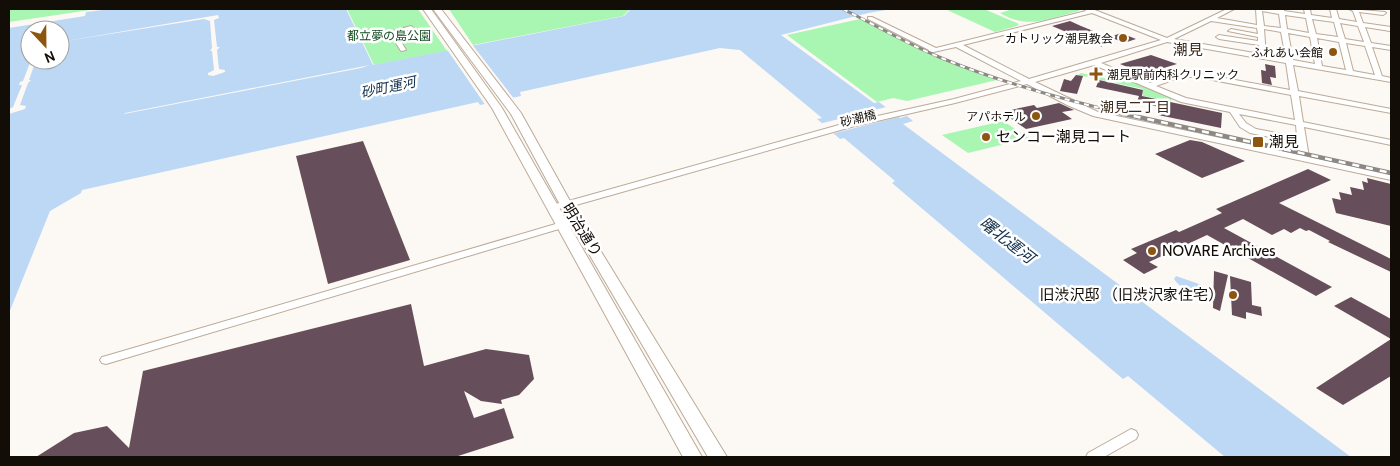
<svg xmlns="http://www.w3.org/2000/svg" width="1400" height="466" font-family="Cabin,'Noto Sans JP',sans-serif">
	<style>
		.green { fill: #a8f6b1 }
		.water { fill: #bcd8f5; fill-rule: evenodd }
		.pier { fill: #fcf8f4 }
		.building { fill: #664f5a }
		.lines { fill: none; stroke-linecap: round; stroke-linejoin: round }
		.minor-casing { stroke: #bcaa97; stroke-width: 2 }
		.major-casing { stroke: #bcaa97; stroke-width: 2 }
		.minor { fill: #fff; fill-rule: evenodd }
		.major { fill: #fff; fill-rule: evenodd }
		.rail-far1-casing { stroke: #8d8883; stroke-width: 3 }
		.rail-casing { stroke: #8d8883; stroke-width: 4.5 }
		.rail-far1 { stroke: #fff; stroke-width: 2; stroke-dasharray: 5; stroke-linecap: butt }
		.rail { stroke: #fff; stroke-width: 2.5; stroke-dasharray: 7; stroke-linecap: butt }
		.poi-dot { fill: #8e550e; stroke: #fff; stroke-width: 2 }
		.labels { text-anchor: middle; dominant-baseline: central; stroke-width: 5; stroke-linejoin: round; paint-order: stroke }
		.far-park-label { font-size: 12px; fill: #134c20; stroke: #fff }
		.far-poi-label { font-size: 12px; fill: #130d07; stroke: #fff; text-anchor: end }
		.far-street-label { font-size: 12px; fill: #130d07; stroke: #fff }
		.far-water-label { font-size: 14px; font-style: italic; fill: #112f4b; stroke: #fff }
		.far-neighbourhood-label { font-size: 14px; fill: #3a2b1c; stroke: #fff }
		.far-quarter-label { font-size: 15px; fill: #3a2b1c; stroke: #fff }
		.poi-label { font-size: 15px; fill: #130d07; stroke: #fff; text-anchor: start }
		.street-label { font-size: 15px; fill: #130d07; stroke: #fff }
		.water-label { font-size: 16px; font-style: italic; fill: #112f4b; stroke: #fff }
	</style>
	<rect width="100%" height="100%" fill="#fcf8f4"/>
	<g class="green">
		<path d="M9,9H97L9,22Z"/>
		<path d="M347,9H418L447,51L374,65Z"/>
		<path d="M449,9H630L623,16L473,45Z"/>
		<path d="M945,9H984L1019,24L1017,26L995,32Z"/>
		<path d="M1013,9H1078L1079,11C1050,18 1028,30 1000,13Z"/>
		<path d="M860,19L931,55L997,80L907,101L893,98L877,102L787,35Z"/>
		<path d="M1081,73L1119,81L1128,78L1172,97L1171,101L1143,96V89L1078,75Z"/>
		<path d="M1003,121L1029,138L968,153L942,135Z"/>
	</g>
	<g class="water">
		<path d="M111,9H346L373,65L624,16L631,9H892L868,13L781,35L874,103L879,102L900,118L907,116L913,121L903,124L1351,457H1225L1128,376L1123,379L892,183L895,181L844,138L840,139L817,119L822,118L740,50L720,48L520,92L521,96L480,105L478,102L82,190L81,193L50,211L9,313V28L85,16L86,12ZM30,30H60V60H30Z"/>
		<path d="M1176,276L1202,285L1206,292C1195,297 1180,288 1174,279Z"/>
	</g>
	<g class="pier">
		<path d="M218,15L219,18L214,20L217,47H220L217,50L219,69L225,70V72L213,76L208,75V73L214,70L212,51H210L212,48L210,21L204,19L60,42Z"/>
		<path d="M471,43L515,100L486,106L446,48Z"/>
		<path d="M31,60H36L29,80H31L28,83L20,105L26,106L25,109L9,114V109L13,107L22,85H19L20,82L23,81Z"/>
		<path d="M370,65L361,68L124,114L125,113Z"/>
		<path d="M890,106L901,115H906L831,134L819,124Z"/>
	</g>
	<g class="building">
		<path d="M1070,21L1081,26L1113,39L1100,43L1102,47L1052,26Z"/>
		<path d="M1121,33L1136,39L1124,43L1110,37Z"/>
		<path d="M1151,55L1177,64L1144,74L1120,64Z"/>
		<path d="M1265,64L1275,66L1276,78L1270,77L1272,85L1262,83L1261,70L1266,71Z"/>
		<path d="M1076,75L1083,76L1077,94L1060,91L1064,79L1071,81Z"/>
		<path d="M1099,80L1143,90L1142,96L1222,113L1221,128L1158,115L1159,107L1137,102L1139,96L1096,87Z"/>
		<path d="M1059,103L1074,110L1062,112L1072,119L1026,129L1001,112L1034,105L1037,108Z"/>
		<path d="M1190,140L1202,142L1245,161L1202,178L1155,154Z"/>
		<path d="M363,141L410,260L328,284L296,156Z"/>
		<path d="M1308,169L1331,180L1279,203L1391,259V272L1328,242L1330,241L1309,230L1306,231L1300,228L1291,233L1284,229L1272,235L1243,219L1224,228L1332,287L1316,296L1207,235L1149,262L1158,267L1144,274L1123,260L1137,253L1131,249L1176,230L1179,232L1222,213L1216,209Z"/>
		<path d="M1367,178L1391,184V226L1336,213L1332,198L1341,200L1339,192L1352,195L1350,187L1364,190L1362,181L1368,183Z"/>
		<path d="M1214,271L1228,275L1220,311L1213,308Z"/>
		<path d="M1230,276L1251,282L1252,305L1261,307L1262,316L1246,312V319L1232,315Z"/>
		<path d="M1351,297L1391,319V339L1334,306Z"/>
		<path d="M411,304L424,366L486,349L529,355L534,379L519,395L501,400L502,404L481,401L464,391L474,418L504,408L514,438L455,457H36L74,433L107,426L129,448L143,371Z"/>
		<path d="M1391,339V376L1343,405L1316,388Z"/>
	</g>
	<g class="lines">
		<g class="minor-casing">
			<g id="minor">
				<path d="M1084,9H1092L1167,38L1227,9H1234L1217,18L1257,25L1256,9H1284V11L1305,14L1304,9H1310L1311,15L1332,18L1330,9H1336L1339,19L1357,22L1353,11L1349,9L1385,12L1386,13L1383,15L1359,12L1363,23L1391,27L1390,31L1365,27L1371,43L1391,46V50L1372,47L1382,76L1391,78V82L1293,65L1298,91L1391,109V113L1299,96L1303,122L1391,140V145L1304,127L1309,157L1391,174V180L1093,116L1067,105L1027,84L955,103L851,127L569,207L552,210L547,207L549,205L565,202L846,123L954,99L1021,81L956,47L929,53L928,52L929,50L868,19V17H872L936,48L1086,11ZM1262,11L1279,14L1281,28L1264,26ZM1092,13L1161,40L1029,79L963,45ZM1285,15L1306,18L1309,33L1287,29ZM1312,19L1334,22L1338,37L1316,34ZM1211,21L1257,28L1258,34L1231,29L1228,31L1258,37V41L1219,35L1216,37L1219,39L1259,45L1260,54L1174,39ZM1340,23L1358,26L1364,42L1345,39ZM1264,29L1281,32L1286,59L1266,56ZM1288,33L1310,37L1315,64L1293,60ZM1317,38L1339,42L1346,70L1322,66ZM1167,42L1286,63L1290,90L1197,73H1180L1150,83L1101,63ZM1346,43L1365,46L1375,75L1353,71ZM1094,65L1181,102L1230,112L1240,127L1250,133L1298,143L1300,155L1098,112L1035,82ZM1181,77H1197L1291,95L1295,120L1186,98L1156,86ZM1239,114L1296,125L1297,137L1256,129L1246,123Z"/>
				<path d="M411,26L414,28L413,29L396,33L406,50L401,51L389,32Z"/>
				<path d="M576,218L579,219L581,221L579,223L106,364L102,363L100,360L102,357L106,356Z"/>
				<path d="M1131,429L1136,431L1138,435L1136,439L1104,457H1086L1088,453Z"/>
			</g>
		</g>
		<g class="major-casing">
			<g id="major">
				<path d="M423,9H431L502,108L702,457H683L492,108Z"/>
				<path d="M433,9H441L521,113L570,201L727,457H708L558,201L511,114Z"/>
			</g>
		</g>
		<use href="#minor" class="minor"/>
		<use href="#major" class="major"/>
		<g class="rail-far1-casing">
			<path id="rail-far1" d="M843,9C875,25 906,43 939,57C999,82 1061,99 1125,114"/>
		</g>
		<g class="rail-casing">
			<path id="rail" d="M1120,113L1391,173"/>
		</g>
		<use href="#rail-far1" class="rail-far1"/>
		<use href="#rail" class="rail"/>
	</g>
	<g class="poi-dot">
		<circle cx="1123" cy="38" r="5"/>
		<circle cx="1333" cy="52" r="5"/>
		<path d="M1093.5 66.5h5v5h5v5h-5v5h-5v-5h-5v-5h5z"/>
		<circle cx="1036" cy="116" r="5"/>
		<circle cx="986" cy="137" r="5"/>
		<rect x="1252" y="136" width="12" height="12" rx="2.5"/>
		<circle cx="1152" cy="251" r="5"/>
		<circle cx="1233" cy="295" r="5"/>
	</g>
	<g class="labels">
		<g class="far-park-label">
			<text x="389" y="35">都立夢の島公園</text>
		</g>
		<g class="far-poi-label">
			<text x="1113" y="38">カトリック潮見教会</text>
			<text x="1323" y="52">ふれあい会館</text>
			<text x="1107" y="74" text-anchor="start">潮見駅前内科クリニック</text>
			<text x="1026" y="116">アパホテル</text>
		</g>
		<g class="far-street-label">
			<text transform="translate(858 118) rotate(-14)">砂潮橋</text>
		</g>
		<g class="far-water-label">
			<text transform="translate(388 87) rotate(-12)">砂町運河</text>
		</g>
		<g class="far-neighbourhood-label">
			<text x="1135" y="107">潮見二丁目</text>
		</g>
		<g class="far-quarter-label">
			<text x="1188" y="50">潮見</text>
		</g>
		<g class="poi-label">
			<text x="996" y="137">センコー潮見コート</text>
			<text x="1269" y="142">潮見</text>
			<text x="1162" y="251">NOVARE Archives</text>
			<text x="1223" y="295" text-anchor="end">旧渋沢邸 （旧渋沢家住宅）</text>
		</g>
		<g class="street-label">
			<text transform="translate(582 230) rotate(58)">明治通り</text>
		</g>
		<g class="water-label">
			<text transform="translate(1007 240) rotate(38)">曙北運河</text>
		</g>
	</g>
	<rect width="1400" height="466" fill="none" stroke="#130d07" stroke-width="20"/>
	<g transform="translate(45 45) rotate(158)"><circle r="24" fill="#ffffff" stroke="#a19e9c"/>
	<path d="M0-4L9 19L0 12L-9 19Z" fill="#8e550e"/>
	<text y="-8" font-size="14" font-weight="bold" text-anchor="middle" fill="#130d07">N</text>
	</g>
</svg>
